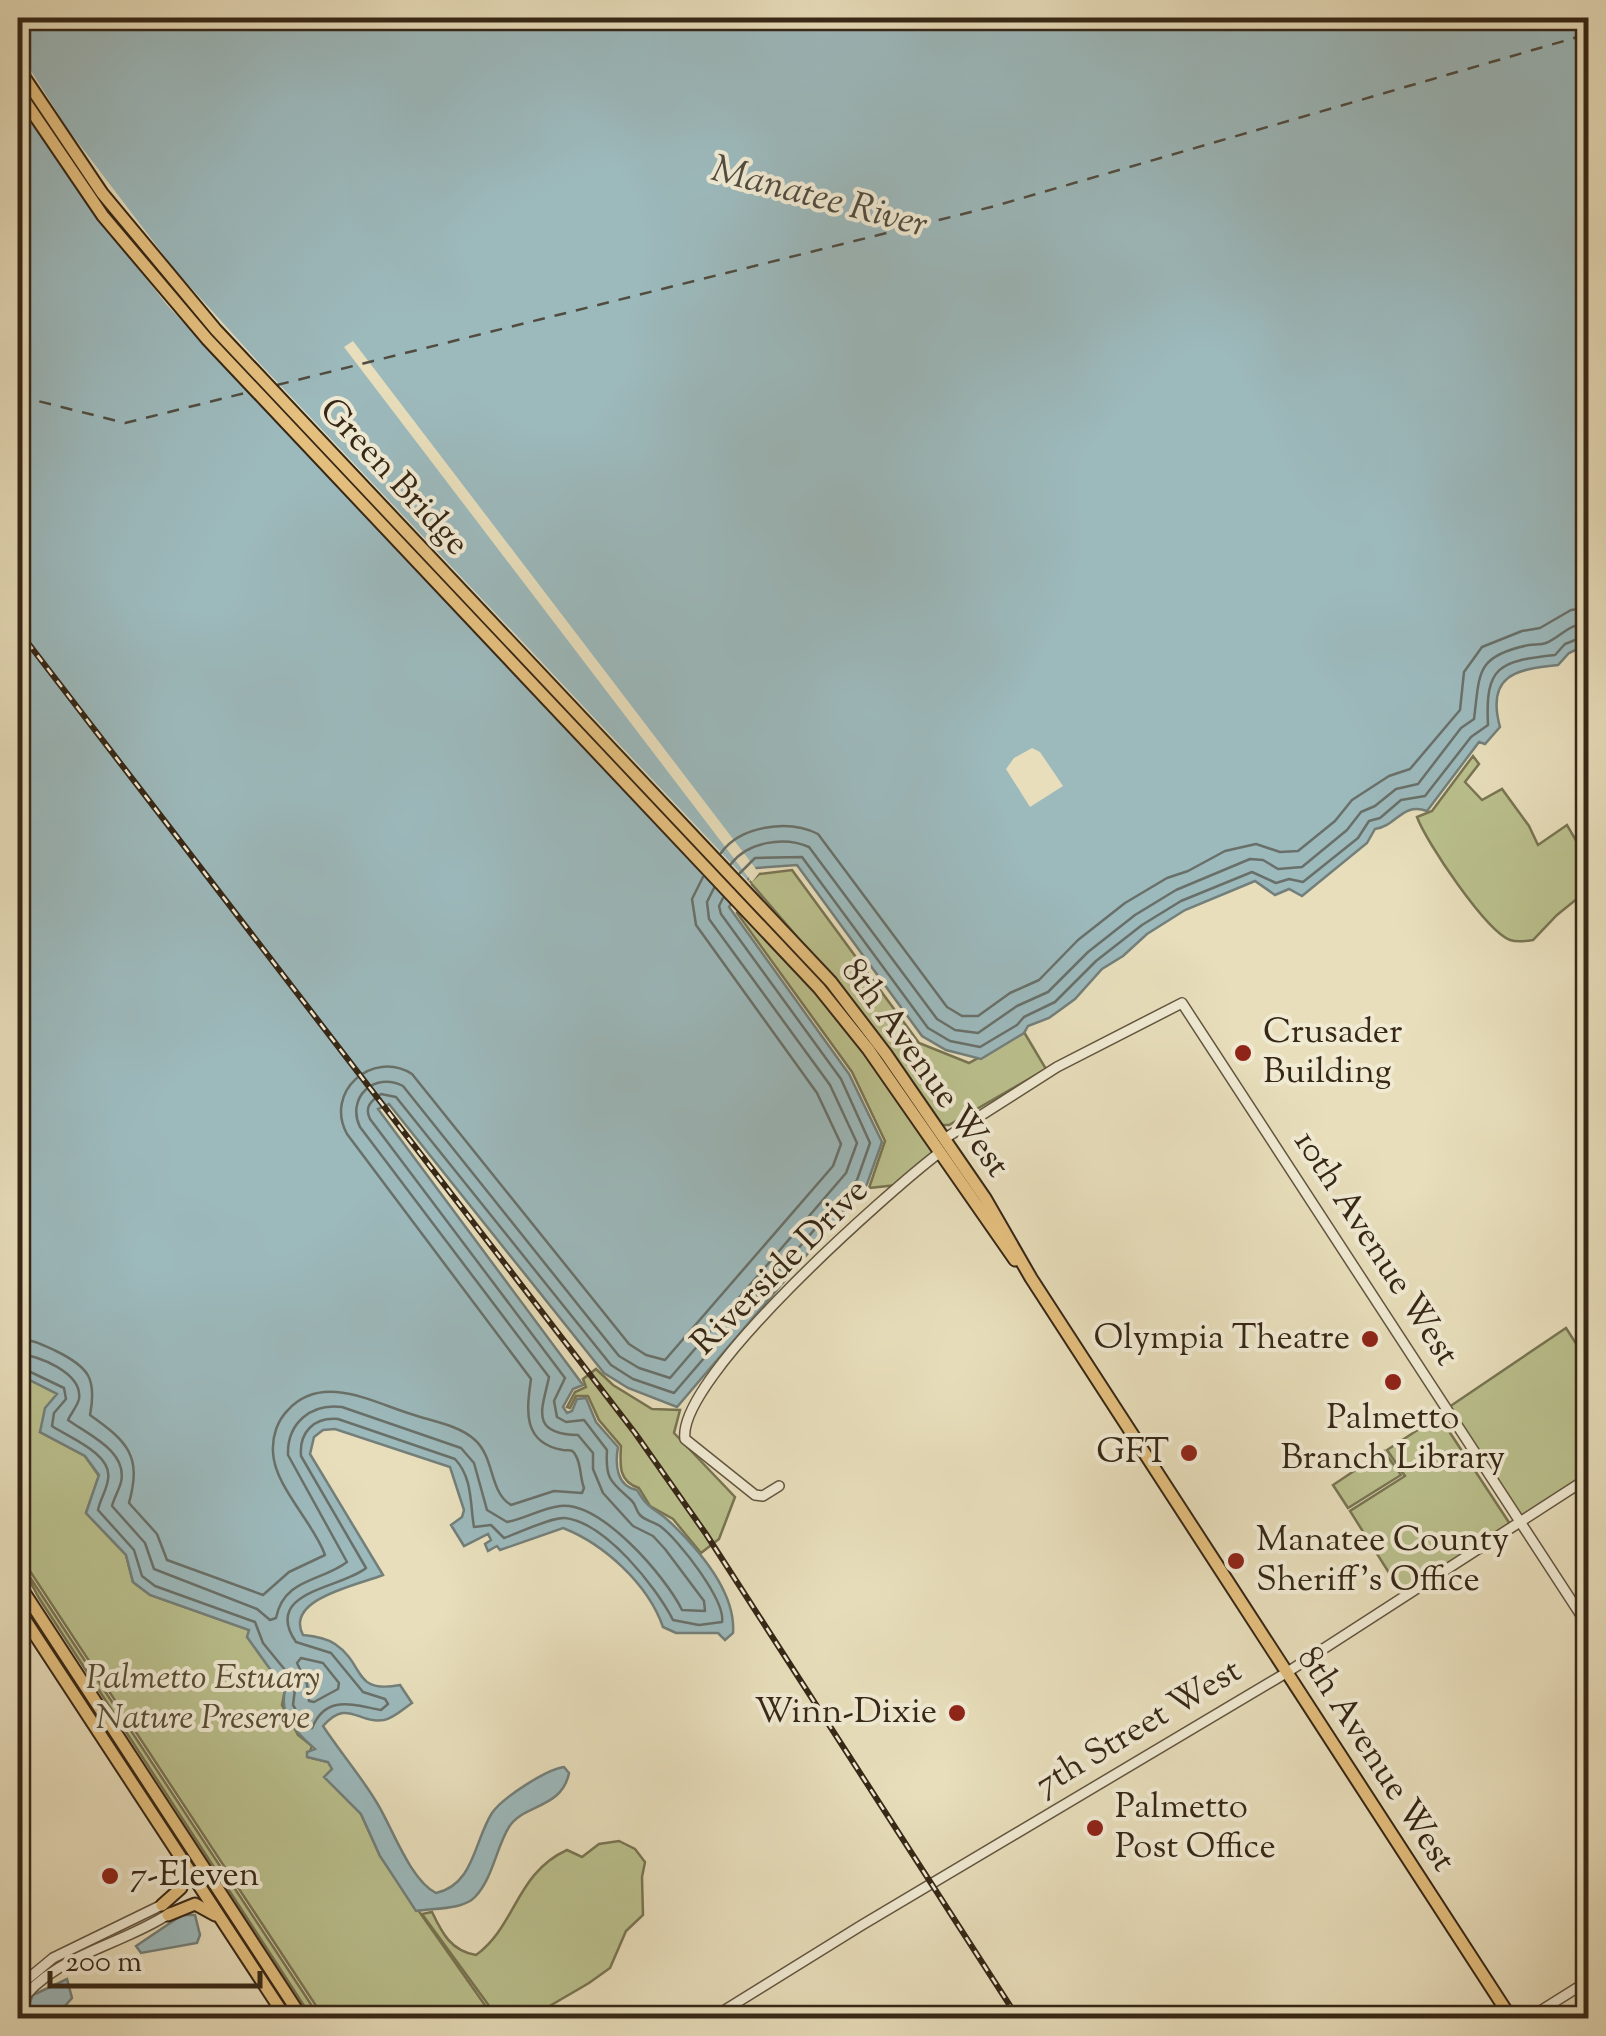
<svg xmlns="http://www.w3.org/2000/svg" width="1606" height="2036" font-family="'Sorts Mill Goudy',serif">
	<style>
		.green { fill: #bac08d; stroke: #787452; stroke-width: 2.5 }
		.water { fill: #9cb9bc; stroke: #737f7a; stroke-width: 2.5 }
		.pier { fill: #e8debb }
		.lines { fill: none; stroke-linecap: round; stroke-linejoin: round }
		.shore { stroke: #697069; stroke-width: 2.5 }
		.ferry { stroke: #504c40; stroke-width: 2.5; stroke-dasharray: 12 10; stroke-linecap: butt }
		.tertiary-casing { stroke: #62553f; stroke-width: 12 }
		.primary-casing { stroke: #362716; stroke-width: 15 }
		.trunk-casing { stroke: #362716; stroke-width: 15 }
		.tertiary { stroke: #f0ead3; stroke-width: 9 }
		.primary { stroke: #e4bf7e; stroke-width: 11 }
		.trunk { stroke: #e4bf7e; stroke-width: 11 }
		.rail-casing { stroke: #362716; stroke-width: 6 }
		.rail { stroke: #f0ead3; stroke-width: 2.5; stroke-dasharray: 8; stroke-linecap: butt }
		.poi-dot { fill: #8f2418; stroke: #f0ead3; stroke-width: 4 }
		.labels { text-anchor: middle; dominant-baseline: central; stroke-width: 8; stroke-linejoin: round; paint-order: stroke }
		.street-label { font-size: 35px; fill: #362716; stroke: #f0ead3 }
		.poi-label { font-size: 35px; fill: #362716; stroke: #f0ead3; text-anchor: start }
		.park-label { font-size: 35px; font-style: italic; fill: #574d34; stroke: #f0ead3 }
		.water-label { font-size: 38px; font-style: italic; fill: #504c40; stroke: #f0ead3 }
	</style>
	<rect width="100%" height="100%" fill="#e8debb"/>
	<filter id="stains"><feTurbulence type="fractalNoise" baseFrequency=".002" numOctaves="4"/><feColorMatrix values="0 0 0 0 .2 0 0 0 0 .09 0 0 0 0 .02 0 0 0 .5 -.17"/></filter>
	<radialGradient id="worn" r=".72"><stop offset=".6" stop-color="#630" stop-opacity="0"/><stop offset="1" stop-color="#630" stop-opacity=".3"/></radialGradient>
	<g class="green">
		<path d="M1473,756L1479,764L1465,782L1482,800L1502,789L1529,826L1538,845L1567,825L1588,861V884L1583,894L1557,915L1533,940C1527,941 1516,942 1510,940C1486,931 1426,842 1417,817L1432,811Z"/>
		<path d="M792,870L919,1043L969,1063L1024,1032L1046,1069L949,1125H940L842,989L750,882L759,874Z"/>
		<path d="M741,909L840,1019L934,1152L897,1185L869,1188L885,1141L852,1072L737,913Z"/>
		<path d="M1566,1328L1588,1362V1475L1521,1519L1449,1407Z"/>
		<path d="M596,1369L613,1385L652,1409L680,1410L674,1433L735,1497L719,1539L701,1553L673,1519L650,1506L639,1488C618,1482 620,1464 621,1446L599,1420L588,1396H576L570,1408L567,1407L575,1392L586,1387L583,1379Z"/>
		<path d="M18,1374L58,1394L40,1432L85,1456L99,1476L86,1513L126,1555L133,1582L150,1595L250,1630L285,1690L282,1705L298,1735L312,1746L308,1757L328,1762L361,1814L380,1856L494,2018H324L18,1553Z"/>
		<path d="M1439,1416L1510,1524L1403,1595L1350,1511L1405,1476L1387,1450Z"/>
		<path d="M1384,1451L1401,1475L1348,1508L1333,1485Z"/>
		<path d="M18,1559L320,2018H312L39,1598Z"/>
		<path d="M619,1841L635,1849L645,1862L642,1877L643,1915L626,1931L610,1968L589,1983L529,2018H498L422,1914L432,1912C442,1933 451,1951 476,1955C516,1926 516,1873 567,1850L582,1857L599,1844Z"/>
	</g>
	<g class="water">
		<path d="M18,18H1588V644L1569,653L1558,665C1515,669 1486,676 1500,727L1485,744L1479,742L1427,811C1402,802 1397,826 1375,829L1367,843L1302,896L1289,889L1275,895L1255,881L1185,910L1147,934L1123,956L1102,969L1075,999L1049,1018L1028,1026L1024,1033L981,1059L946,1050L922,1036L797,865L756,868L729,907L849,1074L882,1142L867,1184L677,1407L628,1388L604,1373L389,1104L378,1109L583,1385L573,1389L563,1407L567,1413L572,1411L577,1399L586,1398L596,1422L618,1447C615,1464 616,1486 637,1490C650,1512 656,1508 671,1523C699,1550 736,1592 733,1633L725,1640L718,1633H676L663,1627C648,1584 604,1544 563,1528L500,1550L497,1546L488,1551L485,1544L491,1540L488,1534L464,1546L451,1525L462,1517L464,1510L450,1467L335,1429L323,1430L314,1437L310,1454L383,1575C358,1585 284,1599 303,1635C314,1636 326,1638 335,1644C366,1665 352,1694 400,1685L412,1703C403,1709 394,1718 384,1720C357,1724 348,1698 323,1726C340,1752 361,1776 377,1803C392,1827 410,1880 436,1893C474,1885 474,1841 492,1813C502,1798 547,1769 564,1767L569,1773C562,1809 523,1804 509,1827C496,1848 493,1878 475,1897C463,1910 433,1908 416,1911L380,1856L361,1814L324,1777L332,1769L328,1762L307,1757V1752L315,1749C296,1732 279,1717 285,1690L247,1637L249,1630L150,1595L133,1582L126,1555L86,1513L99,1475L85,1456L40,1432L45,1408L57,1394L18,1374Z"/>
		<path d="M182,1915H195L200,1935L197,1943L141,1953L136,1946Z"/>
		<path d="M67,1979L72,1998C59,2014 43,2028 28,2006L33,1995Z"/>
	</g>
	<g class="pier">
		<path d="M18,50L67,128L175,270L261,365L751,884L735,907L739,913L167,305L79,193L18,104Z"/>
		<path d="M353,341L759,873L752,882L344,347Z"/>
		<path d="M1032,748L1040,752L1063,786L1030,807L1006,769L1014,758Z"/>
	</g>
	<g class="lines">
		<g class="shore">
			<path d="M721,853C740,826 788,819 818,834L947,1007L962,1016H978L1010,993L1039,980L1078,940L1125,903L1167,878L1188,871L1225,851L1256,844L1280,852L1298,851L1335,821L1352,800L1389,776L1410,769L1460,710L1464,672L1482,647L1522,631L1540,628L1571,610L1588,608"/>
			<path d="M731,864C747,842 784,836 809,847L937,1019L955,1030L978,1033L1017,1006L1048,992L1088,952L1135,915L1176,890L1250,859L1263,860L1278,869L1302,867L1347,830L1361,812L1375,806L1396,789L1418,784L1461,728L1474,719C1480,673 1475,656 1529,645C1535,644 1541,645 1546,643C1561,637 1568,624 1588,623"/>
			<path d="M740,873L755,858L802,857L928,1028L950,1041L980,1047L1017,1025L1024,1017L1055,1002L1096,961L1142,925L1181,901L1252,872L1276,883L1289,879L1303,882L1358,838L1369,821L1380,818L1401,800L1425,796L1471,737L1488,725C1485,666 1499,661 1555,655L1565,644L1588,635"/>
			<path d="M18,1339C32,1339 43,1345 56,1351C89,1367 97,1379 90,1415C128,1442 142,1456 129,1503L157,1534L167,1560L263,1595L289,1572L325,1555C314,1523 274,1486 273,1452C272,1437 277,1421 288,1410C322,1373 372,1402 411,1414C431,1421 459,1425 475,1440C495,1458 489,1492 511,1505L554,1491L582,1493L584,1488C580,1478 581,1464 576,1456C572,1448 570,1451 563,1450C521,1443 527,1408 531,1379L347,1134C324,1092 372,1049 412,1074L629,1344L646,1355L665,1360L833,1166L841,1144L817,1093L696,925L692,899L703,877"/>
			<path d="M18,1354C38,1355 83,1373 79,1399C77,1407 71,1413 68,1420C87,1434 128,1451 121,1482C119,1490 114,1498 112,1506L145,1543L154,1569L257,1609L270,1620L276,1618C284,1578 321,1582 347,1562L288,1455C287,1423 311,1403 342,1407L461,1448L474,1463L487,1510L507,1522C525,1519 542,1508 560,1506C601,1501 666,1577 682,1610L705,1611L704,1601L665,1549L653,1536L633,1526L603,1493L593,1469V1453L578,1435C528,1434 543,1407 549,1377L360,1127C346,1098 374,1071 403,1086L619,1356L639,1368L670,1378L846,1173L857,1143L830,1085L709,919L707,902L714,888"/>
			<path d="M18,1366L64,1388L66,1399L54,1413L52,1426C68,1437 113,1454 108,1479C107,1490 100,1499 98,1510L134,1550L142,1576L155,1586L255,1622L263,1643L290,1676L295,1689L293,1705L307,1729L312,1728C326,1694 353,1705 381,1710L388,1704L385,1699L363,1692L331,1653L296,1642C261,1591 343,1588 366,1568L301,1456C299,1432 314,1417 338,1419L455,1459C473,1478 470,1505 474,1527L491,1525L504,1538C519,1533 551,1517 565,1518C606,1523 656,1587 673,1620L699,1625L722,1622C726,1601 679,1540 660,1526C654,1522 646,1521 640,1515C636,1511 636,1505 632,1501C612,1482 605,1481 607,1450L584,1420L566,1422L557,1417L554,1401L565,1378L370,1119C364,1107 371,1101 381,1094L396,1097L611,1365L633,1379L674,1393L857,1180L870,1143L841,1079L721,914L719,906L723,898"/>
			<path d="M301,1658L323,1663L339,1683L338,1689L314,1702L309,1701L307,1684L297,1663Z"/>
		</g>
		<g class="ferry">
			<path d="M277,385L995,206L1588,34"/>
			<path d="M18,396L125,423L249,392"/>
		</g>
		<g class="tertiary-casing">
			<g id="tertiary">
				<path d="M944,1139L1057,1067L1182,1003L1588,1626"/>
				<path d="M779,1486L763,1496L755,1495L685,1439C676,1379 888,1192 939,1153"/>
				<path d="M18,1987L53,1958L164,1904"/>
				<path d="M18,2005C52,1955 121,1946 170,1913"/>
				<path d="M712,2018L862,1925L1286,1673L1588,1478"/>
				<path d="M1529,2018L1588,1981"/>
			</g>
		</g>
		<g class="primary-casing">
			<g id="primary">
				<path d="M18,68L102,193L216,330L831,982L886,1054L985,1198L1031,1278L1511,2018"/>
				<path d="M18,91L103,216L207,339L819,988L868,1049L1015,1260"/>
			</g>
		</g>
		<g class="trunk-casing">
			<g id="trunk">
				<path d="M18,1583L302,2018"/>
				<path d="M18,1609L286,2018"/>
				<path d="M162,1905L181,1888L182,1866"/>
				<path d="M168,1915L195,1904L215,1915"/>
			</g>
		</g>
		<use href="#tertiary" class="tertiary"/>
		<use href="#primary" class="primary"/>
		<use href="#trunk" class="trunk"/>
		<g class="rail-casing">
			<path id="rail" d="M18,630L635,1433L706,1534L1018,2018"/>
		</g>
		<use href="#rail" class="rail"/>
	</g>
	<g class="poi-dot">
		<circle cx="1243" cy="1053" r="10"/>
		<circle cx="1370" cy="1339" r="10"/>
		<circle cx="1393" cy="1382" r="10"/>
		<circle cx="1189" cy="1453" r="10"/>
		<circle cx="1236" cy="1561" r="10"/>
		<circle cx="957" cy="1713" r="10"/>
		<circle cx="1095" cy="1828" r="10"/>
		<circle cx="110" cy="1876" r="10"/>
	</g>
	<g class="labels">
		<g class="street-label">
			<text transform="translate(393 478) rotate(47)">Green Bridge</text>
			<text transform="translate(924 1069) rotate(54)">8th Avenue West</text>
			<text transform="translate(1375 1249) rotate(57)">10th Avenue West</text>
			<text transform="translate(781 1268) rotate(-45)">Riverside Drive</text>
			<text transform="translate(1139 1729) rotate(-31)">7th Street West</text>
			<text transform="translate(1375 1760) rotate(57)">8th Avenue West</text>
		</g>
		<g class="poi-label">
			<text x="1263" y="1033">Crusader<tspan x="1263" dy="40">Building</tspan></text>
			<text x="1350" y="1339" text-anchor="end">Olympia Theatre</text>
			<text x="1393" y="1419" text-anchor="middle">Palmetto<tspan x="1393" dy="40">Branch Library</tspan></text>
			<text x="1169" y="1453" text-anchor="end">GFT</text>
			<text x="1256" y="1541">Manatee County<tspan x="1256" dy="40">Sheriff's Office</tspan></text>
			<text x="937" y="1713" text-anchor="end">Winn-Dixie</text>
			<text x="1115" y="1808">Palmetto<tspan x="1115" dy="40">Post Office</tspan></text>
			<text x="130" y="1876">7-Eleven</text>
		</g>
		<g class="park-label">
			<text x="203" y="1679">Palmetto Estuary<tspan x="203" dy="40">Nature Preserve</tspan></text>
		</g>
		<g class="water-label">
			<text transform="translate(819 199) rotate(15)">Manatee River</text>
		</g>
	</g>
	<rect width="1606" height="2036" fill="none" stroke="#e8debb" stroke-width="60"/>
	<rect x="20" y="20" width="1566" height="1996" fill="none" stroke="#362716" stroke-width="5"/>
	<rect x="30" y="30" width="1546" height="1976" fill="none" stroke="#362716" stroke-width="2.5"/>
	<path d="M50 1971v15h210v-15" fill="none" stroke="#362716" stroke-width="5"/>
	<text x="65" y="1971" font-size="30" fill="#362716" stroke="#f0ead3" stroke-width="8" paint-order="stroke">200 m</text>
	<rect width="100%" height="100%" filter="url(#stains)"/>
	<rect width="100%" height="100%" fill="url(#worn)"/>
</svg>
